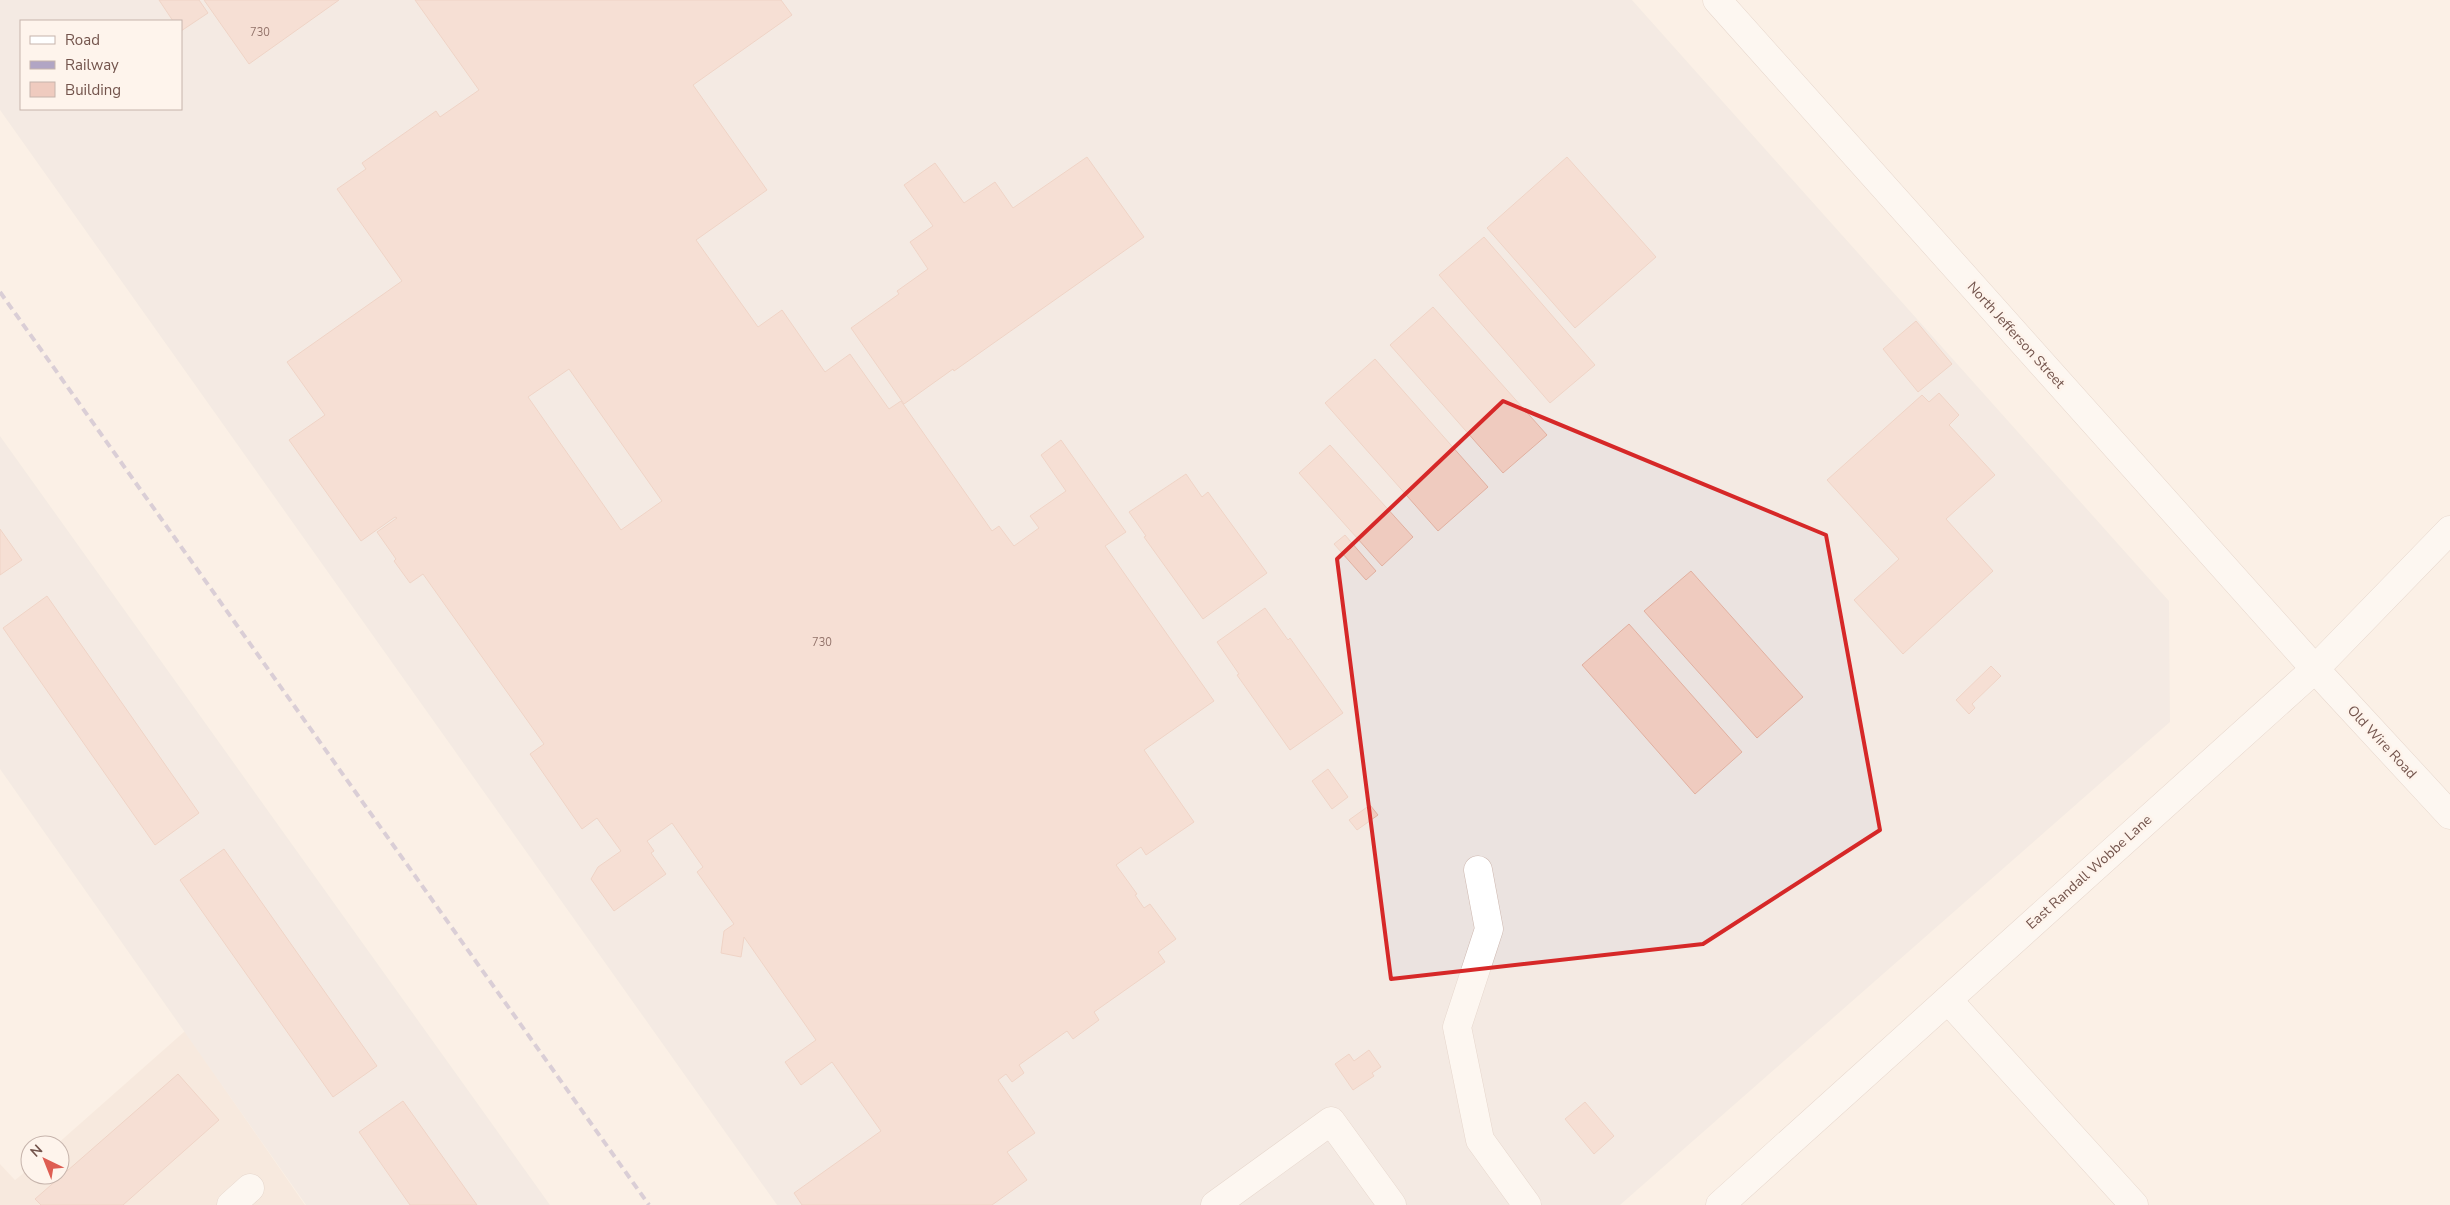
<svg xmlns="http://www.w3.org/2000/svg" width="2450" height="1205" font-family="'Nunito Sans',sans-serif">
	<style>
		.residential { fill: #f2e1d5 }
		.industrial { fill: #ebe3e0; fill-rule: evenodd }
		.building { fill: #efcbbf; stroke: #e1b0a0; fill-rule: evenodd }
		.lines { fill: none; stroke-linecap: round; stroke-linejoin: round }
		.minor-casing { stroke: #ceb8b0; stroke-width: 29 }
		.minor { stroke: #fff; stroke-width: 28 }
		.rail { stroke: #b1a5c4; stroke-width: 4; stroke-dasharray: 8 5; stroke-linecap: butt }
		.marked { fill: none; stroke: #d62828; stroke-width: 4; stroke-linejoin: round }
		.labels { text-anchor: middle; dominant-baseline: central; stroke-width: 5; stroke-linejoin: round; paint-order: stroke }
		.number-label { font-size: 11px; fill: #927269 }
		.street-label { font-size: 14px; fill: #73544c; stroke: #fef4ec }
	</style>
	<rect width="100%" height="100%" fill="#fbf0e6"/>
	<path class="residential" d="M185,1031L305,1205H0V1164L15,1180L30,1168V1175H60V1145H56Z"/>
	<g class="industrial">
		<path d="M0,0H1632L2169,601L2170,722L1620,1205H777L0,110ZM21,21H181V109H21Z"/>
		<path d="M0,436L550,1205H306L0,769Z"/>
	</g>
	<g class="building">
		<path d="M159,0H199L208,13L181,31V21H173Z"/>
		<path d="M204,0H339L249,64Z"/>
		<path d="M415,0H781L792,15L693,85L767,190L696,240L758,327L782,310L825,372L850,354L889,409L901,401L992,531L999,526L1014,546L1039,528L1030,516L1066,491L1041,455L1061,440L1126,532L1105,546L1214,701L1144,750L1194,822L1146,855L1141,847L1116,865L1137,894L1135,895L1144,908L1150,904L1176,939L1158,952L1165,962L1094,1012L1099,1020L1073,1039L1067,1031L1019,1065L1024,1073L1012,1082L1006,1074L998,1080L1035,1133L1007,1152L1027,1180L992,1205H802L794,1193L881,1131L832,1062L801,1085L785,1062L816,1040L744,937L741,957L721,953L724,931L734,924L697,872L703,867L672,823L647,841L654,851L651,853L666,874L614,911L591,879L598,867L621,851L597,818L582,829L530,754L544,744L423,574L410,583L394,561L396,559L377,532L397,518L395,517L361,541L289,440L325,415L287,362L402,281L337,189L366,169L362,163L436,111L440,117L479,90ZM569,369L662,501L621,530L528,397Z"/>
		<path d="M1087,157L1144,237L954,371L953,369L904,404L851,328L899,294L897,291L928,269L910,242L933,226L904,185L935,163L964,203L995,182L1013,208Z"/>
		<path d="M1567,157L1656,257L1575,328L1487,228Z"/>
		<path d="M1484,237L1595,365L1550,403L1439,275Z"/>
		<path d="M1433,307L1547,435L1503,473L1390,345Z"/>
		<path d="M1916,321L1952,364L1918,392L1883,349Z"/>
		<path d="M1375,359L1488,487L1438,531L1325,403Z"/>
		<path d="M1939,393L1959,415L1949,425L1995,475L1946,519L1993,571L1903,654L1854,600L1899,559L1827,480L1922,395L1929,402Z"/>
		<path d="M1330,445L1413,537L1382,566L1299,473Z"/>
		<path d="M1186,474L1202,497L1208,492L1267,573L1203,619L1144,537L1146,536L1129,512Z"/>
		<path d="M0,529L22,560L0,575Z"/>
		<path d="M1345,535L1376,571L1366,580L1334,544Z"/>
		<path d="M1691,571L1803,697L1757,738L1644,611Z"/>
		<path d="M47,596L199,813L155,845L3,628Z"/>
		<path d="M1265,608L1288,640L1290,638L1343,713L1290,750L1237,675L1239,674L1217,642Z"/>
		<path d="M1629,624L1742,752L1695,794L1582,665Z"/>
		<path d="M1991,666L2001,676L1972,704L1975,708L1969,714L1956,700Z"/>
		<path d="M1328,769L1348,797L1332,809L1312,781Z"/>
		<path d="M1370,805L1378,815L1357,830L1349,820Z"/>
		<path d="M224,849L377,1066L333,1097L180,880Z"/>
		<path d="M1369,1050L1381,1067L1372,1073L1374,1076L1353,1090L1335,1064L1349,1054L1354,1061Z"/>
		<path d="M178,1074L219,1120L123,1205H41L35,1199Z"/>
		<path d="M403,1101L477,1205H410L359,1132Z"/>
		<path d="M1585,1102L1614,1136L1594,1154L1565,1119Z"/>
	</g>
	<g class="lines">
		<g class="minor-casing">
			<g id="minor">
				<path d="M1717,0L2315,669L2450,815"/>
				<path d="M1478,870L1489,929L1457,1027L1480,1140L1527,1205"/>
				<path d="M1948,1000L2134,1205"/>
				<path d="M231,1205L250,1188"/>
				<path d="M1215,1205L1331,1121L1392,1205"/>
				<path d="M1720,1205L2315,669L2450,530"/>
			</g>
		</g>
		<use href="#minor" class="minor"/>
		<path class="rail" d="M0,292L649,1205"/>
	</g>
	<path d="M0 0H2450V1205H0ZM1503,401L1826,535L1880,830L1703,944L1391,979L1337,559Z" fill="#fbf0e6" fill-opacity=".55" fill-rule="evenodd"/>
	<path class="marked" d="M1503,401L1826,535L1880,830L1703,944L1391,979L1337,559Z"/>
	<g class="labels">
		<g class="number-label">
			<text x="260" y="32">730</text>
			<text x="822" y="642">730</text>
		</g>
		<g class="street-label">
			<text transform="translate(2016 335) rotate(48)">North Jefferson Street</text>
			<text transform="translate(2382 742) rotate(47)">Old Wire Road</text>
			<text transform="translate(2089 872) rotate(-42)">East Randall Wobbe Lane</text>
		</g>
	</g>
	<rect x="20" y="20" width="162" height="90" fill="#fef4ec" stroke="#c6b4ac"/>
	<rect x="30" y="36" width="25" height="8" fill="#ffffff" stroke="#c6b4ac"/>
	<text x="65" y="45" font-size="15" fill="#73544c">Road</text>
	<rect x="30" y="61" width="25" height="8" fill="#b1a5c4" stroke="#c6b4ac"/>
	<text x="65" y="70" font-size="15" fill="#73544c">Railway</text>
	<rect x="30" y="82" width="25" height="15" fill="#efcbbf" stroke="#c6b4ac"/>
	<text x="65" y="95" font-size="15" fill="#73544c">Building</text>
	<g transform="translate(45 1160) rotate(317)"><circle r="24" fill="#fef4ec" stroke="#c6b4ac"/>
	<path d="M0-4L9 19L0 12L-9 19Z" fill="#de5d52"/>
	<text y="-8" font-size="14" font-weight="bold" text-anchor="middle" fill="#73544c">N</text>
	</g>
</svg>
